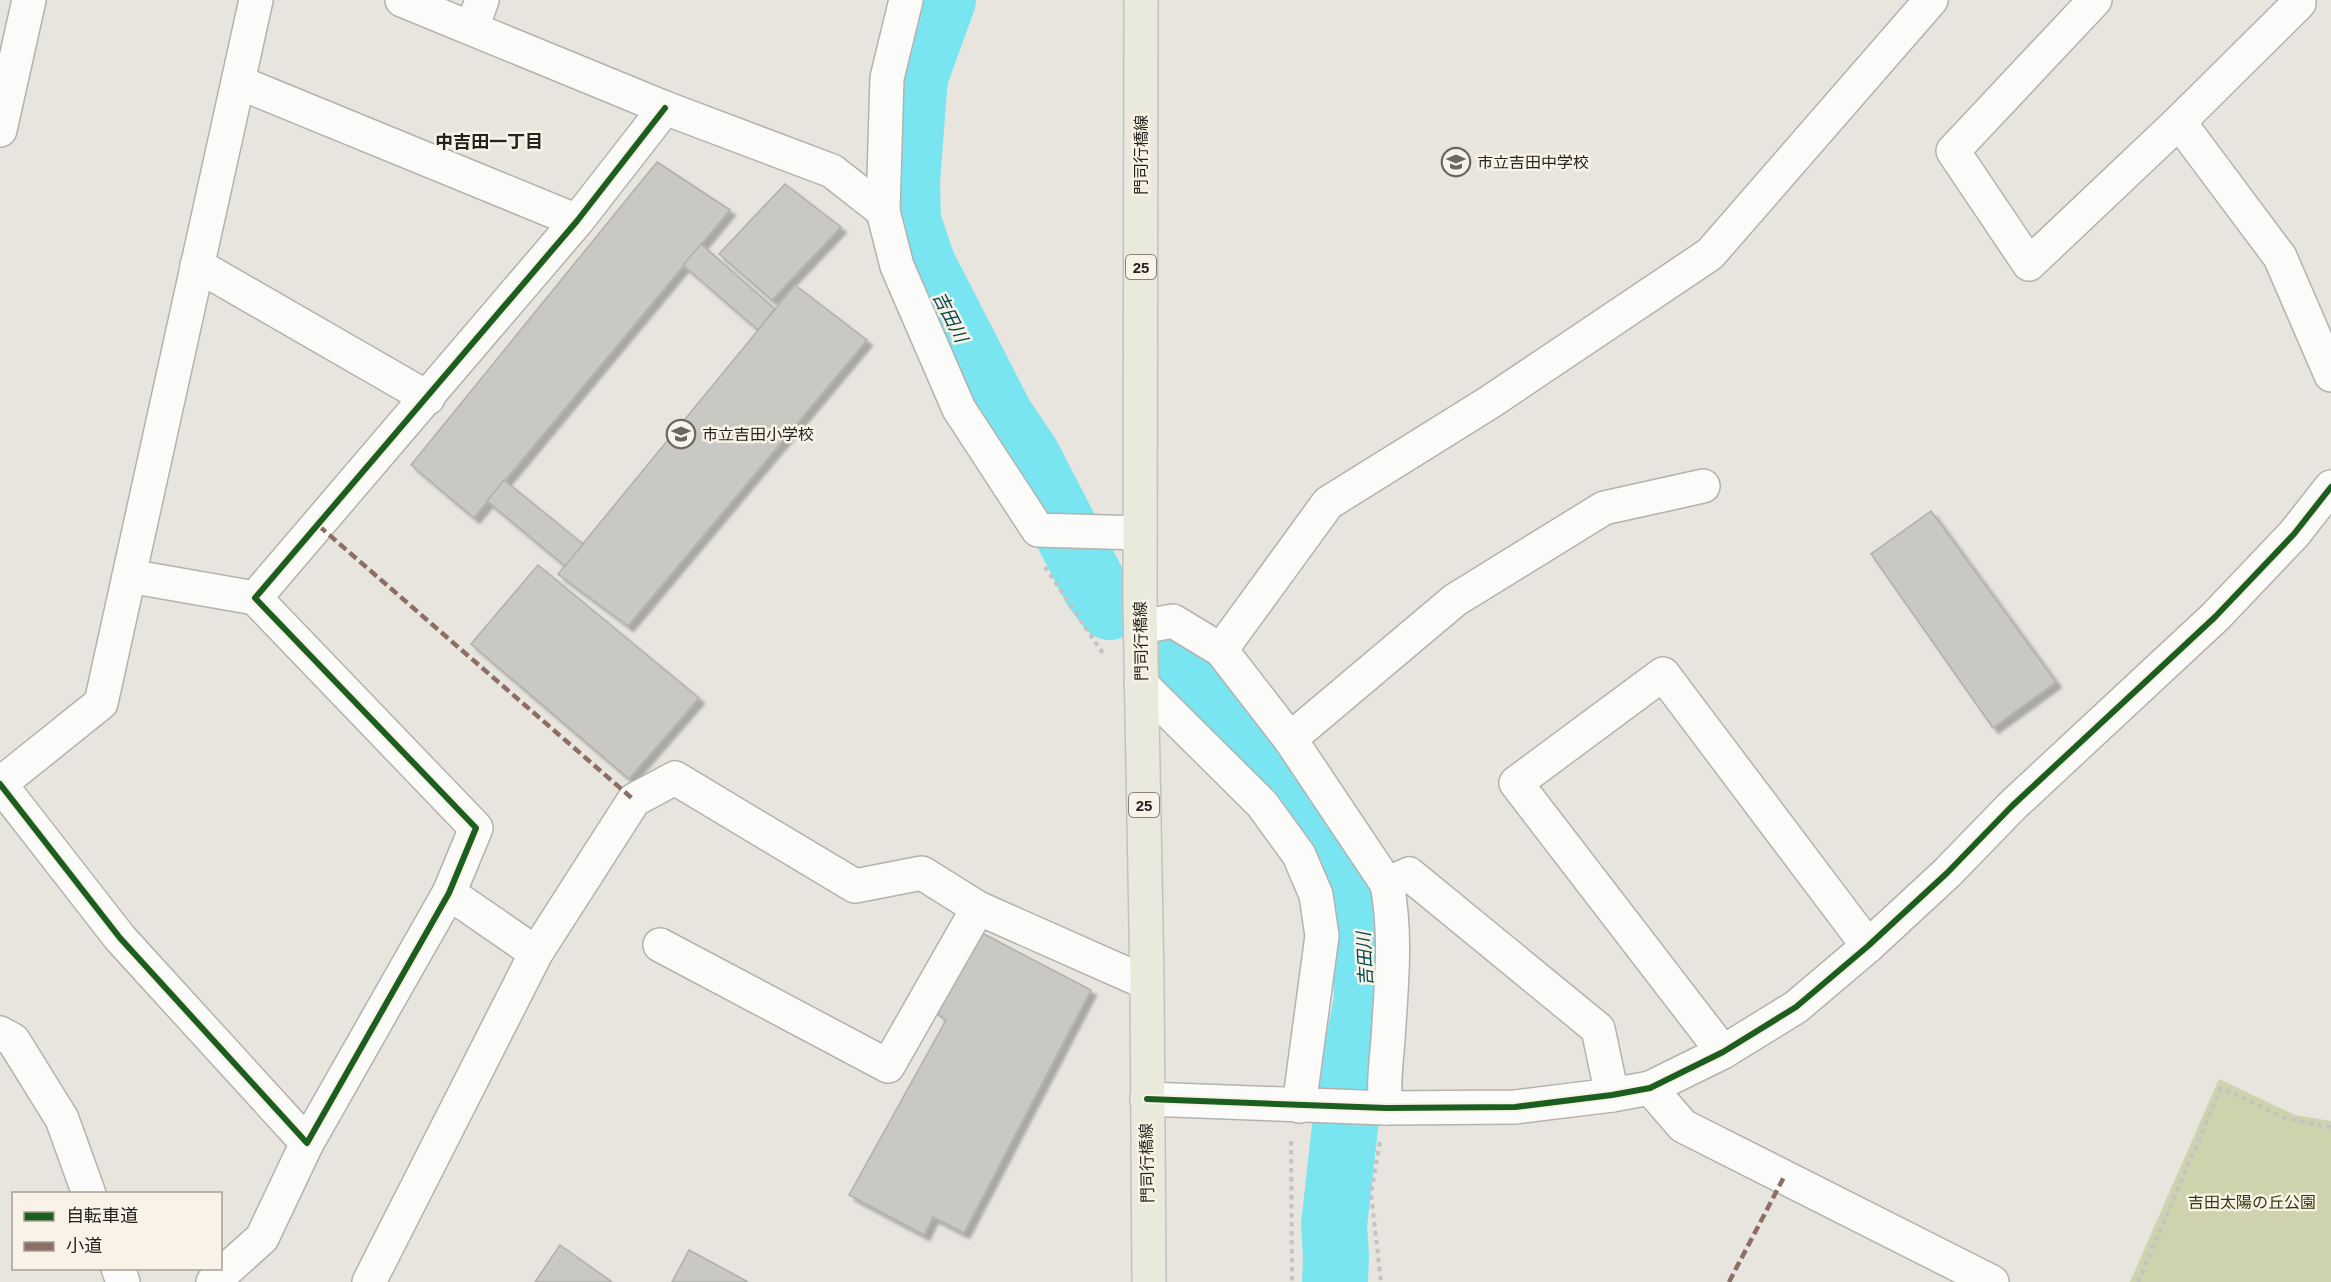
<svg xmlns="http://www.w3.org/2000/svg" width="2331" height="1282" font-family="Arial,'Noto Sans JP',sans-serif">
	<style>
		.green { fill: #ced3ae }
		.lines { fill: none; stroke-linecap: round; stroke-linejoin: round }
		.river { stroke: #78e5f1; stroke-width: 66 }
		.building { fill: #cac8c2; stroke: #b1afaa; stroke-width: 1.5; filter: url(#shadow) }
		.minor-casing { stroke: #b4b2ad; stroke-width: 36 }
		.major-casing { stroke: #c2c1be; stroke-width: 36 }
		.path { stroke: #c3c3c1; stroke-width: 4; stroke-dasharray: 4.5 4.5; stroke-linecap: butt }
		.minor { stroke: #fbfbfa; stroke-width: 33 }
		.major { stroke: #e9e9dc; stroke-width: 33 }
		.quiet { stroke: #8d6e63; stroke-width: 4.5; stroke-dasharray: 9 4.5; stroke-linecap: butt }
		.cycleway-casing { stroke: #f9f3e7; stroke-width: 10 }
		.cycleway { stroke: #1b5e20; stroke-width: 6 }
		.labels { text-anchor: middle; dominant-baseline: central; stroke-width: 5; stroke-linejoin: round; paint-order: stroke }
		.shield { fill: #f9f3e7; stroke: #65615b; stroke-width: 1.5 }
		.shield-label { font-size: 15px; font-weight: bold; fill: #25231f }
		.street-label { font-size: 16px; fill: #25231f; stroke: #f9f3e7 }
		.poi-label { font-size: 16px; fill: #25231f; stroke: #f9f3e7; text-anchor: start }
		.park-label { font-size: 16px; fill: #31380c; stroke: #f9f3e7 }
		.neighbourhood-label { font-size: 18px; font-weight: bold; fill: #25231f; stroke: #f9f3e7 }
		.water-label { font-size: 18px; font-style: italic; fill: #004951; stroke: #f9f3e7 }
	</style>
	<defs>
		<filter id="shadow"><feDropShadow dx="5.5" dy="5.5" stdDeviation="1.5" flood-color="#0004"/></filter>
	</defs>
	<rect width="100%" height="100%" fill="#e7e5de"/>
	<path class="green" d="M2219,1079L2295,1115L2331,1121V1282H2130Z"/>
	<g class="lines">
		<g class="river">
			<path d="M943,0L915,77L907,181L908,221L923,265L1001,417L1028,457L1095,587L1110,607"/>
			<path d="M1169,665L1270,769L1333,860L1354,900L1364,926L1367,1000L1349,1092L1334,1225L1336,1256L1335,1282"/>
		</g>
	</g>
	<g class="building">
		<path d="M657,162L730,210L474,518L411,465Z"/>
		<path d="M785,184L841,227L772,300L719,254Z"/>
		<path d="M701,244L775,309L758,330L683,265Z"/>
		<path d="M795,285L867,340L628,626L558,574Z"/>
		<path d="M504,480L583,544L565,566L487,501Z"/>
		<path d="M1931,511L2056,682L1993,728L1871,554Z"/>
		<path d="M538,565L699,698L629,779L471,644Z"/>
		<path d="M982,933L1091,990L964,1233L933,1217L924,1235L849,1195L946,1020L938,1015L939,1011L931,1007Z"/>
		<path d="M560,1245L612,1282H535Z"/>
		<path d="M689,1250L748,1282H672Z"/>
	</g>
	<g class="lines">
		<g class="minor-casing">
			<g id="minor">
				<path d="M402,0L665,108L832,171L883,211"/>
				<path d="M906,0L887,78L883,211L897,266L959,409L1038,530L1140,533"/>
				<path d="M2095,0L1953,151L2029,264L2179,122L2299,3L2296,0"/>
				<path d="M472,28L482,0"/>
				<path d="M238,82L577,221"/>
				<path d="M2179,122L2280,257L2331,375"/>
				<path d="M0,130L29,0"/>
				<path d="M197,265L428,398"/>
				<path d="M129,576L255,598"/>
				<path d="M1141,627L1173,621L1221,650L1328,503L1490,402L1710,254L1931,0"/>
				<path d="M1221,650L1290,739L1455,600L1604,508L1703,486"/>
				<path d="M1141,684L1262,804L1299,855L1316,895L1322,936L1299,1106"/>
				<path d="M1290,739L1387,884L1409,874L1598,1029L1612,1095"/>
				<path d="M0,784L120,938L307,1143L449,893L476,828L255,598L577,221L665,108"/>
				<path d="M0,784L101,703L256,0"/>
				<path d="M449,893L536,953"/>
				<path d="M660,945L888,1066L978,908"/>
				<path d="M0,1033L13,1040L62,1119L89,1194"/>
				<path d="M1723,1052L1516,783L1663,674L1868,946"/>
				<path d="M1650,1088L1683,1126L1992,1282"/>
				<path d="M1147,1099L1386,1108L1515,1107L1612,1095L1650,1088L1723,1052L1796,1007L1868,946L1947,873L2012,806L2215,617L2294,534L2331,487"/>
				<path d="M1386,1108C1383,1085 1386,1063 1388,1040C1391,988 1397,936 1387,884"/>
				<path d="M118,1268L123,1282"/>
				<path d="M213,1282L262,1238L307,1143"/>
				<path d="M369,1282L536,953L634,800L675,778L855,886L922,873L978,908L1147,983"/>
			</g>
		</g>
		<g class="major-casing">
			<path id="major" d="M1141,0L1140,602L1147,983L1149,1282"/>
		</g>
		<g class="path">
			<path d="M1045,567L1104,655"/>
			<path d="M1291,1141L1292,1282"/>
			<path d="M1380,1142L1371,1194L1381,1282"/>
			<path d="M2138,1282L2221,1088L2288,1119L2331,1127"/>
		</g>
		<use href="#minor" class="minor"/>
		<use href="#major" class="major"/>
		<g class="quiet">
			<path d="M319,526L634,800"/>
			<path d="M1729,1282L1784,1177"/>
		</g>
		<g class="cycleway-casing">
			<g id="cycleway">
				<path d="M0,784L120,938L307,1143L449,893L476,828L255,598L577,221L665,108"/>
				<path d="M1147,1099L1386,1108L1515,1107L1612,1095L1650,1088L1723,1052L1796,1007L1868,946L1947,873L2012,806L2215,617L2294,534L2331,487"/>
			</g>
		</g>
		<use href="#cycleway" class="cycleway"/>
	</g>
	<defs>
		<g id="school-ring" transform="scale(1.5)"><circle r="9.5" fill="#f9f3e7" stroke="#696762" stroke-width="1.5"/><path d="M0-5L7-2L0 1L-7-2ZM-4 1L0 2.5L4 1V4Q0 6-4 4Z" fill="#696762"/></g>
	</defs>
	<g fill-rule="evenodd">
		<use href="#school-ring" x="1456" y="162"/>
		<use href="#school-ring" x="681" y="434"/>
	</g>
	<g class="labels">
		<g class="shield">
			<rect x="1126" y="255" width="30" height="24" rx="4.5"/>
			<rect x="1129" y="793" width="30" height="24" rx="4.5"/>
		</g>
		<g class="shield-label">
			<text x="1141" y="267">25</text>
			<text x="1144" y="805">25</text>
		</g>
		<g class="street-label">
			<text transform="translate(1141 155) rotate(-90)">門司行橋線</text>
			<text transform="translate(1141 641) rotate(-91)">門司行橋線</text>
			<text transform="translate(1147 1163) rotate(-91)">門司行橋線</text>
		</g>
		<g class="poi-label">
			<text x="1477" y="162">市立吉田中学校</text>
			<text x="702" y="434">市立吉田小学校</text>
		</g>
		<g class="park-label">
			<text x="2252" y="1202">吉田太陽の丘公園</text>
		</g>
		<g class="neighbourhood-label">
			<text x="489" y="142">中吉田一丁目</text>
		</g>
		<g class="water-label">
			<text transform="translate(950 317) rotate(63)">吉田川</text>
			<text transform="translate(1365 959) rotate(-93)">吉田川</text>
		</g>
	</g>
	<rect x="12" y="1192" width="210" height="78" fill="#f9f3e7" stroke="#a4a097" stroke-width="1.5"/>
	<rect x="24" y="1212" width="30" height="9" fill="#1b5e20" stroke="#a4a097" stroke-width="1.5"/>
	<text x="66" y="1222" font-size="18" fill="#25231f">自転車道</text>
	<rect x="24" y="1242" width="30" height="9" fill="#8d6e63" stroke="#a4a097" stroke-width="1.5"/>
	<text x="66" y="1252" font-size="18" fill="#25231f">小道</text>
</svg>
